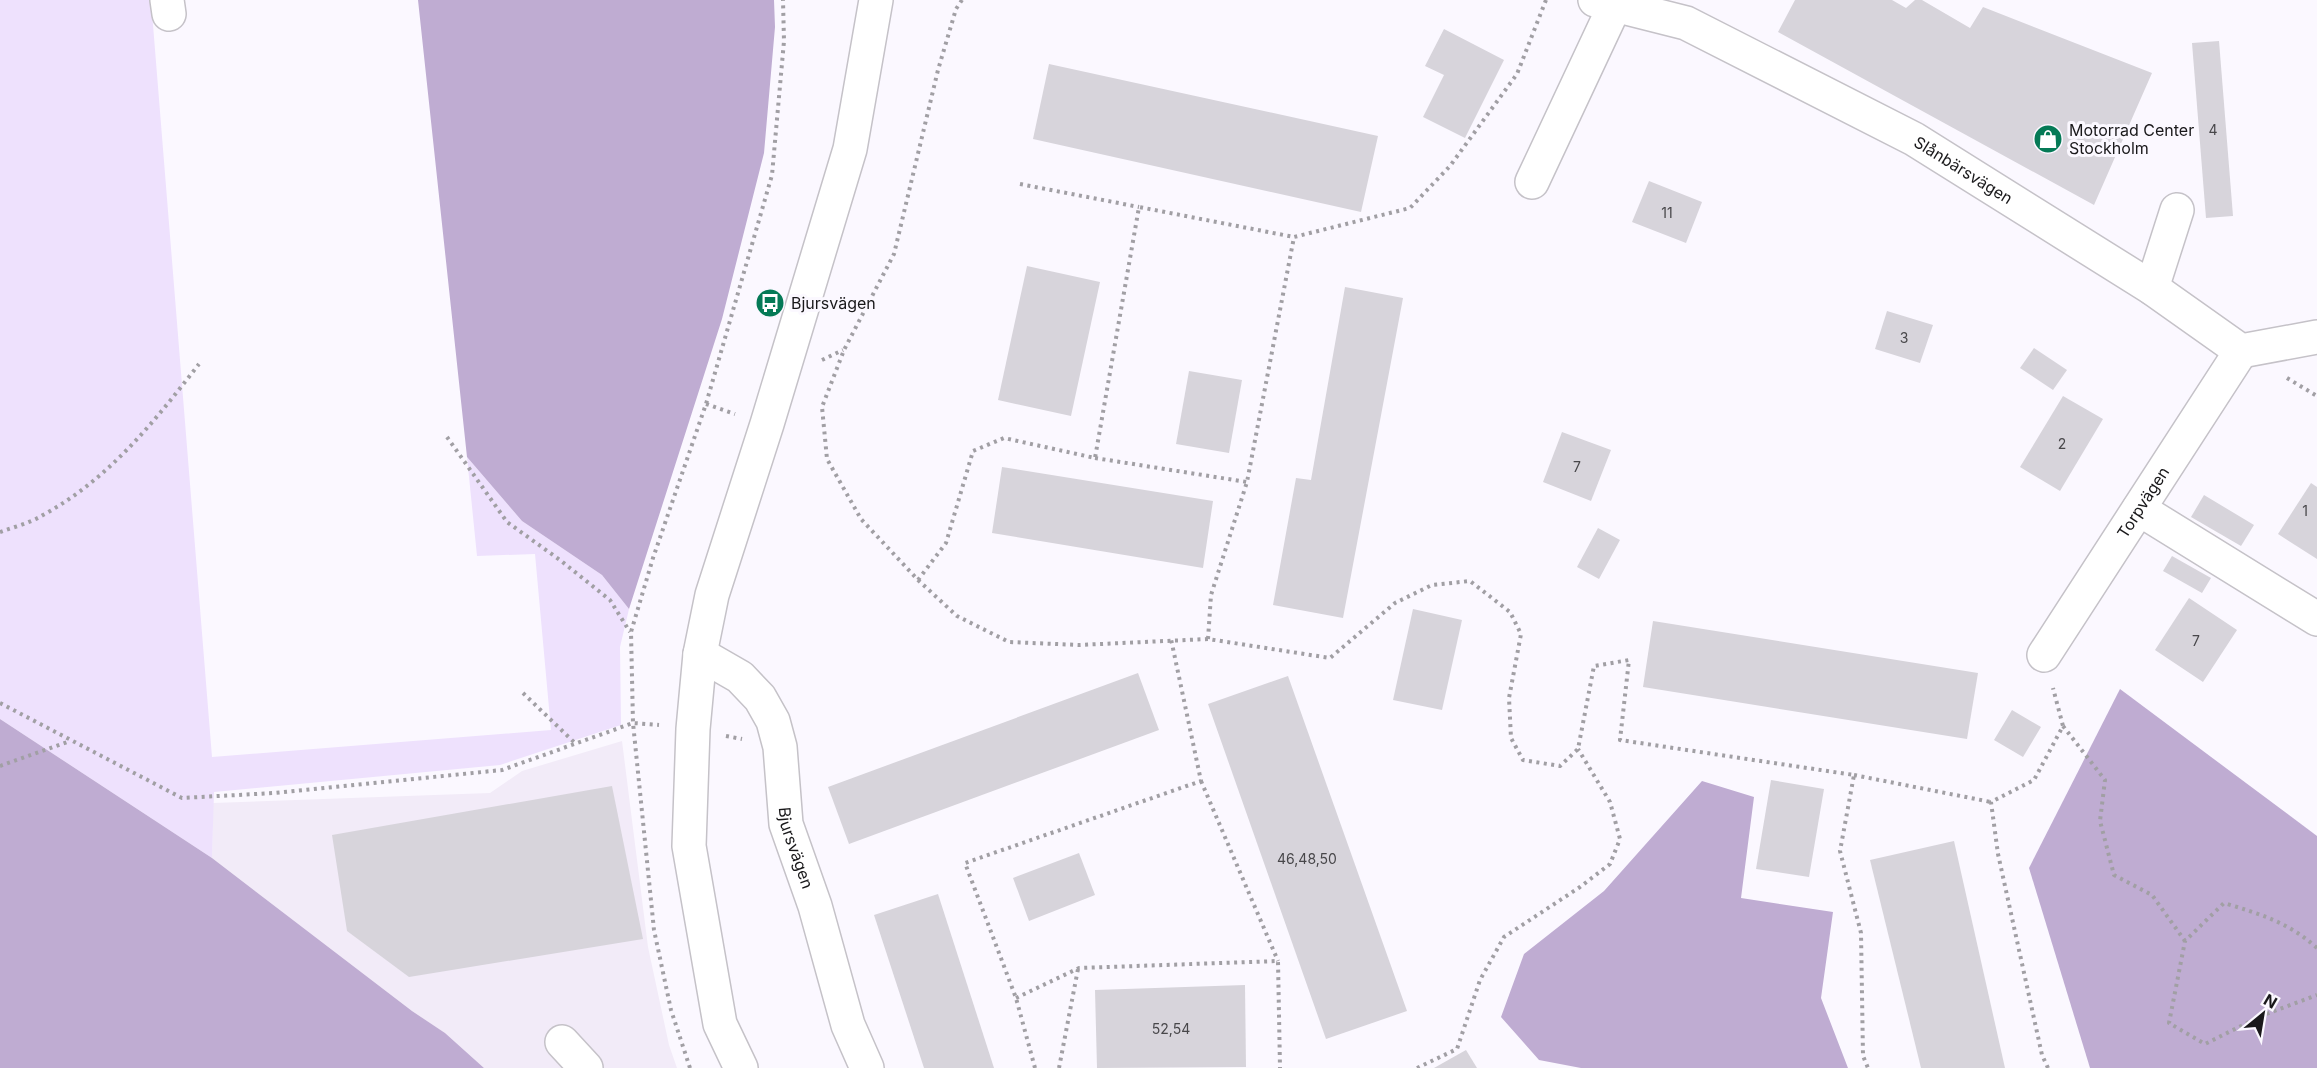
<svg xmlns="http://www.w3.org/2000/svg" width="2317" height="1068" font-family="Inter,sans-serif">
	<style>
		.built { fill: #f2ebf8 }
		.green { fill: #eee1fd }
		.forest { fill: #bfacd2 }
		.building { fill: #d7d4db }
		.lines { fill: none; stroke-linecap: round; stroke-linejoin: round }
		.minor-casing { stroke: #c5c2c8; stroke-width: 36 }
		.path { stroke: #a19fa4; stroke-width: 4; stroke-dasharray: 3 4.5; stroke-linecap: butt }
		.minor { stroke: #fff; stroke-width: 33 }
		.labels { text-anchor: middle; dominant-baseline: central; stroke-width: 6; stroke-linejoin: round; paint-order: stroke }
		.number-label { font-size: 14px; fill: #48474a }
		.poi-label { font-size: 16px; fill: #19181a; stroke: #fbf8ff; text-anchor: start }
		.street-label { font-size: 16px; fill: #19181a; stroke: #fbf8ff }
	</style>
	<rect width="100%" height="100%" fill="#fbf8ff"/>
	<path class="built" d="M622,741L648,947L669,1045L677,1068H484L445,1033L412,1011L212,858L213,803L490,793L522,771Z"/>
	<path class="green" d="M0,0H151L212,757L551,730L535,554L477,556L467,457L522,521L602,575L629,609L620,647L621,725L500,765L214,792L212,858L0,719Z"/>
	<g class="forest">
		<path d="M418,0H774L775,27L764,153L722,319L629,609L602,575L522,521L467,457Z"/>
		<path d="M2120,689L2317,836V1068H2090L2029,868Z"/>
		<path d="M0,719L212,858L412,1011L445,1033L484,1068H0Z"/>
		<path d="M1702,781L1754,797L1741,898L1833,912L1821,998L1848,1068H1581L1539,1060L1501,1017L1524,954L1604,891Z"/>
	</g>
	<g class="building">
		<path d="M1795,0H1892L1906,8L1915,0H1922L1970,28L1983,7L2152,73L2094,205L1778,32Z"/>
		<path d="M1444,29L1504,60L1465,138L1423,117L1444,75L1425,66Z"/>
		<path d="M2219,41L2233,216L2206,218L2192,43Z"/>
		<path d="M1049,64L1378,136L1361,212L1033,139Z"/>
		<path d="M1649,181L1702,202L1686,243L1632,222Z"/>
		<path d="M1027,266L1100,282L1071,416L998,400Z"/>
		<path d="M1345,287L1403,298L1343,618L1273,605L1296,478L1311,480Z"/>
		<path d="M1887,311L1933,325L1920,363L1875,349Z"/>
		<path d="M2034,348L2067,370L2053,390L2020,368Z"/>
		<path d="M1189,371L1242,380L1229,453L1176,444Z"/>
		<path d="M2063,396L2103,419L2060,491L2020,467Z"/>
		<path d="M1562,432L1611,450L1591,501L1543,482Z"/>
		<path d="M1002,467L1213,501L1203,568L992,533Z"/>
		<path d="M2311,483L2317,487V559L2278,534Z"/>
		<path d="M2204,495L2254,525L2241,546L2191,517Z"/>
		<path d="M1598,528L1620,540L1599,579L1577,567Z"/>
		<path d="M2172,556L2211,578L2202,593L2163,571Z"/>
		<path d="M2189,598L2237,630L2203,682L2155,650Z"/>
		<path d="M1413,609L1462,620L1442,710L1393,700Z"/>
		<path d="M1653,621L1978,673L1967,739L1643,687Z"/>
		<path d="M1138,673L1159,730L849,844L828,787Z"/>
		<path d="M1288,676L1407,1011L1326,1039L1208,704Z"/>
		<path d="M2012,710L2041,727L2023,757L1994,740Z"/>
		<path d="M1771,780L1824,789L1809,877L1756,869Z"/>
		<path d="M612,786L643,939L409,977L347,931L332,835Z"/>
		<path d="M1954,841L2005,1068H1921L1870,860Z"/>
		<path d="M1079,853L1095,895L1029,921L1013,878Z"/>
		<path d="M938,894L994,1068H924L874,915Z"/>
		<path d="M1245,985L1246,1067L1097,1068L1095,990Z"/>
		<path d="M1466,1050L1477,1068H1434Z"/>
	</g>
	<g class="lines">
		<g class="minor-casing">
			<g id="minor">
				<path d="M167,0L169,14"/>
				<path id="s1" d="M1595,0L1686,23L1914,139L2152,288L2241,351L2317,337"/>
				<path d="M1532,182L1615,5"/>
				<path d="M2152,288L2177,210"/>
				<path d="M2139,509L2317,619"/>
				<path id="s2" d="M700,654L740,677L760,698L773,721L780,747L786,824L815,906L848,1025L867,1068"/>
				<path id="s3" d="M2044,655L2241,351"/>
				<path d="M562,1042L586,1068"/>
				<path d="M741,1068L720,1024L689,846L693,729L700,654L712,595L767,424L850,149L876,0"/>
			</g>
		</g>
		<g class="path">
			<path d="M962,0L956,9L938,70L894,254L844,350L822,407L827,459L861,519L918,580L957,616L1009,642L1079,645L1208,639L1330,658L1395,603L1432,585L1470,581L1510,612L1521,634L1509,698L1511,738L1523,760L1560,766L1578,749L1594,666L1629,660L1620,740L1854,775L1840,851L1861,933L1863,1056L1868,1068"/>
			<path d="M1020,184L1139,207"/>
			<path d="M822,360L843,350"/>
			<path d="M2287,378L2317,396"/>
			<path d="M706,404L735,414"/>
			<path d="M447,437L507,522L560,560L610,600L630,632"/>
			<path d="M1095,458L1247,482"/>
			<path d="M0,532C14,527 30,523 43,515C109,479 154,422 199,364"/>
			<path d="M918,580L946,543L973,451L1004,438L1095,458L1139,207L1294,237"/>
			<path d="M1208,639L1211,595L1247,482L1294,237L1410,208L1450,166L1517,74L1546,0"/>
			<path d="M523,693L577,745"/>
			<path d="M0,703L182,798L274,793L502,770L633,723L659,725"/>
			<path d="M2063,726L2105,780L2100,821L2114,875L2152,895L2185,941"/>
			<path d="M726,736L742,739"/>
			<path d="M0,766L70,741"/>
			<path d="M1854,775L1991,802"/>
			<path d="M1201,781L1278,961"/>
			<path d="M2317,948C2288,922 2260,914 2224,903L2185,941L2169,1023L2205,1044L2261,1016L2317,995"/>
			<path d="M1016,998L1079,968L1278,961L1280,1068"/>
			<path d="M690,1068L671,1010L654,930L633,723L631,632L653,558L706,404L772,175L784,41L783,0"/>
			<path d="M1035,1068L1016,998L965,863L1201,781L1171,639"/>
			<path d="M1059,1068L1078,969"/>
			<path d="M1417,1068L1457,1049L1480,980L1504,937L1580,887L1610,864L1620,839L1610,802L1578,749"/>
			<path d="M2048,1068L2042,1055L1998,854L1991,802L2034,780L2063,726L2053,688"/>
		</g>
		<use href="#minor" class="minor"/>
	</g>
	<defs>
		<g id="shop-disc" transform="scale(1.5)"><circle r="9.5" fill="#057a56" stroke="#fbf8ff"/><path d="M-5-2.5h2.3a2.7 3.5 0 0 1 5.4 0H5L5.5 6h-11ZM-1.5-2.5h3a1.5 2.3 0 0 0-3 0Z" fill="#fff"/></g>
		<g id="bus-disc" transform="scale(1.5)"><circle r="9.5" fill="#057a56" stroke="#fbf8ff"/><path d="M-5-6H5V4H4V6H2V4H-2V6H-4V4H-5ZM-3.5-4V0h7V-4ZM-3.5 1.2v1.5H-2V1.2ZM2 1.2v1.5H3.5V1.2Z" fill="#fff"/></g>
	</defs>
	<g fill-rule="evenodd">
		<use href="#shop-disc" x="2048" y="139"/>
		<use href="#bus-disc" x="770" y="303"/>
	</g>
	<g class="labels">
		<g class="number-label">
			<text x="2213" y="129">4</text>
			<text x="1667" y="212">11</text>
			<text x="1904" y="337">3</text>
			<text x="2062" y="443">2</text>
			<text x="1577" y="466">7</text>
			<text x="2305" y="510">1</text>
			<text x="2196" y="640">7</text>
			<text x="1307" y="858">46,48,50</text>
			<text x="1171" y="1028">52,54</text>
		</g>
		<g class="poi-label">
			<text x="2069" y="130">Motorrad Center<tspan x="2069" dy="18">Stockholm</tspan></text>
			<text x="791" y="303">Bjursvägen</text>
		</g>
		<g class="street-label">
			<text stroke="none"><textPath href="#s1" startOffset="408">Slånbärsvägen</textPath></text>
			<text stroke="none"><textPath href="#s3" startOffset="182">Torpvägen</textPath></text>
			<text stroke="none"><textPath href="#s2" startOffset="231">Bjursvägen</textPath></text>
		</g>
	</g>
	<g transform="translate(2263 1014) rotate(30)" stroke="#fbf8ff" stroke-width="4.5" paint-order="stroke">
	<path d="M0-4.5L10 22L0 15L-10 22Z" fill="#19181a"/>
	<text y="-9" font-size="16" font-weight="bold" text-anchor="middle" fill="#19181a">N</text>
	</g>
</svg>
